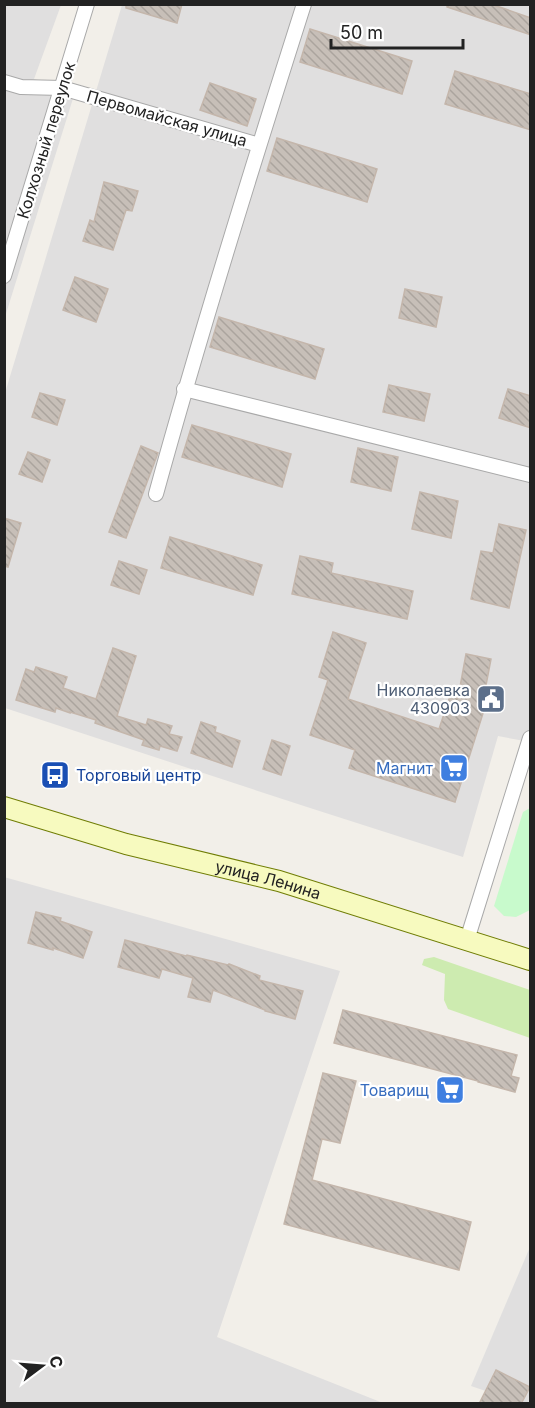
<svg xmlns="http://www.w3.org/2000/svg" width="535" height="1408" font-family="Inter,sans-serif">
	<style>
		.residential { fill: #e0dfdf }
		.grass { fill: #cdebb0 }
		.park { fill: #c8facc }
		.building { fill: url(#building-back-hatch); stroke: #c4b6ab; stroke-width: 1.5 }
		.lines { fill: none; stroke-linecap: round; stroke-linejoin: round }
		.street-casing { stroke: #a9a9a9; stroke-width: 16 }
		.secondary-casing { stroke: #707d05; stroke-width: 22 }
		.street { stroke: #fff; stroke-width: 14 }
		.secondary { stroke: #f7fabf; stroke-width: 20 }
		.labels { text-anchor: middle; dominant-baseline: central; stroke-width: 4.5; stroke-linejoin: round; paint-order: stroke }
		.street-label { font-size: 16px; fill: #222; stroke: #fff }
		.service-label { font-size: 16px; fill: #4e5e75; stroke: #fff; text-anchor: end }
		.shop-label { font-size: 16px; fill: #366cbe; stroke: #fff; text-anchor: end }
		.transit-label { font-size: 16px; fill: #164399; stroke: #fff; text-anchor: start }
	</style>
	<defs>
		<pattern id="building-back-hatch" width="6" height="6" patternUnits="userSpaceOnUse" patternTransform="scale(1.5)"><rect width="6" height="6" fill="#c7bfb8"/><path d="M-1 5l2 2M0 0l6 6M5-1l2 2" fill="none" stroke="#aba49e"/></pattern>
	</defs>
	<rect width="100%" height="100%" fill="#f2efe9"/>
	<g class="residential">
		<path d="M5,5H61L34,79L75,92L5,317Z"/>
		<path d="M122,5H530V742L498,736L463,857L307,807L5,708V393Z"/>
		<path d="M4,877L340,971L217,1337L383,1403H5Z"/>
		<path d="M530,1247V1403H521L471,1386Z"/>
	</g>
	<path class="grass" d="M434,957L530,990V1038L448,1009L444,1000L445,974L422,965L424,959Z"/>
	<path class="park" d="M530,808V910L516,917L504,916L494,906L523,812Z"/>
	<g class="building">
		<path d="M126,4H182L177,23L126,8Z"/>
		<path d="M447,4H491L531,18V35L447,7Z"/>
		<path d="M310,29L412,61L402,94L300,62Z"/>
		<path d="M455,71L531,94V130L445,104Z"/>
		<path d="M210,83L256,99L247,126L200,110Z"/>
		<path d="M277,138L377,169L367,202L267,171Z"/>
		<path d="M104,182L138,191L132,211L126,210L113,250L83,241L90,220L94,222Z"/>
		<path d="M75,277L108,289L96,322L63,310Z"/>
		<path d="M405,289L442,297L436,327L399,318Z"/>
		<path d="M219,317L324,349L315,379L210,347Z"/>
		<path d="M389,385L430,394L424,421L383,412Z"/>
		<path d="M508,389L531,396V428L499,418Z"/>
		<path d="M40,393L65,400L57,425L32,417Z"/>
		<path d="M192,425L291,454L282,487L182,457Z"/>
		<path d="M141,446L158,453L126,538L109,532Z"/>
		<path d="M358,448L398,457L391,491L351,482Z"/>
		<path d="M28,452L50,460L42,482L19,474Z"/>
		<path d="M420,492L458,501L451,538L412,529Z"/>
		<path d="M4,518L21,523L8,567L4,566Z"/>
		<path d="M499,524L526,530L509,608L471,599L481,551L493,553Z"/>
		<path d="M170,537L262,565L253,595L161,568Z"/>
		<path d="M300,556L333,563L331,573L413,591L407,619L292,594Z"/>
		<path d="M119,561L147,570L139,594L111,585Z"/>
		<path d="M333,632L366,643L348,699L439,729L450,696L458,698L466,654L491,659L482,706L485,707L455,802L349,768L355,750L310,735L328,680L319,677Z"/>
		<path d="M113,648L136,656L117,716L146,725L148,719L172,726L169,734L182,737L177,751L160,746L159,750L142,745L144,740L95,723L96,720L70,712V713L56,708L55,712L16,700L26,669L34,672L36,667L67,677L63,688L96,699Z"/>
		<path d="M201,722L216,727L215,732L240,741L232,767L191,753Z"/>
		<path d="M272,740L290,746L281,775L263,769Z"/>
		<path d="M36,912L61,918L60,921L92,932L83,958L53,948V950L28,943Z"/>
		<path d="M125,940L186,956L187,955L228,965L229,964L260,976L259,980L303,991L295,1019L265,1011V1010L213,990L210,1002L188,997L193,978L162,969L159,978L118,967Z"/>
		<path d="M343,1010L517,1055L511,1076L519,1078L515,1092L478,1082V1081L334,1043Z"/>
		<path d="M323,1073L356,1081L340,1143L322,1139L312,1180L471,1222L459,1270L284,1224Z"/>
		<path d="M496,1370L530,1387L521,1404H479Z"/>
	</g>
	<g class="lines">
		<g class="street-casing">
			<g id="street">
				<path d="M4,82L21,87L62,88L259,145"/>
				<path d="M4,276L87,4"/>
				<path d="M184,389L530,475"/>
				<path d="M156,494C201,330 252,167 304,4"/>
				<path d="M467,940L530,738"/>
			</g>
		</g>
		<g class="secondary-casing">
			<g id="secondary">
				<path id="s1" d="M4,807L126,844L279,881L530,960"/>
			</g>
		</g>
		<use href="#street" class="street"/>
		<use href="#secondary" class="secondary"/>
	</g>
	<defs>
		<g id="civic-square" transform="scale(1.5)"><rect x="-9" y="-9" width="18" height="18" rx="4" fill="#5c6f8a" stroke="#fff"/><path d="M-.6-6.5H3V-4.5H.6V-3L4-1V1h2V6H-6V1h2V-1L-.6-3ZM-1.2 2.5V6h2.4V2.5Z" fill="#fff"/></g>
		<g id="supermarket-square" transform="scale(1.5)"><rect x="-9" y="-9" width="18" height="18" rx="4" fill="#3f7fe0" stroke="#fff"/><path d="M-6-5.5h2.5l.6 2H6L4.5 2H-2.5L-4.4-4H-6ZM-1.5 3.2a1.3 1.3 0 1 0 .1 0ZM3 3.2a1.3 1.3 0 1 0 .1 0Z" fill="#fff"/></g>
		<g id="bus-square" transform="scale(1.5)"><rect x="-9" y="-9" width="18" height="18" rx="4" fill="#1a4fb4" stroke="#fff"/><path d="M-5-6H5V4H4V6H2V4H-2V6H-4V4H-5ZM-3.5-4V0h7V-4ZM-3.5 1.2v1.5H-2V1.2ZM2 1.2v1.5H3.5V1.2Z" fill="#fff"/></g>
	</defs>
	<g fill-rule="evenodd">
		<use href="#civic-square" x="491" y="699"/>
		<use href="#supermarket-square" x="454" y="768"/>
		<use href="#bus-square" x="55" y="775"/>
		<use href="#supermarket-square" x="450" y="1090"/>
	</g>
	<g class="labels">
		<g class="street-label">
			<text transform="translate(167 118) rotate(16)">Первомайская улица</text>
			<text transform="translate(46 140) rotate(-73)">Колхозный переулок</text>
			<text stroke="none"><textPath href="#s1" startOffset="274">улица Ленина</textPath></text>
		</g>
		<g class="service-label">
			<text x="470" y="690">Николаевка<tspan x="470" dy="18">430903</tspan></text>
		</g>
		<g class="shop-label">
			<text x="433" y="768">Магнит</text>
			<text x="429" y="1090">Товарищ</text>
		</g>
		<g class="transit-label">
			<text x="76" y="775">Торговый центр</text>
		</g>
	</g>
	<rect width="535" height="1408" fill="none" stroke="#222222" stroke-width="12"/>
	<g transform="translate(42 1366) rotate(74)" stroke="#ffffff" stroke-width="4.5" paint-order="stroke">
	<path d="M0-4.5L10 22L0 15L-10 22Z" fill="#222222"/>
	<text y="-9" font-size="16" font-weight="bold" text-anchor="middle" fill="#222222">С</text>
	</g>
	<path d="M331 39v9h132v-9" fill="none" stroke="#222222" stroke-width="3"/>
	<text x="340" y="39" font-size="18" fill="#222222" stroke="#ffffff" stroke-width="4.5" paint-order="stroke">50 m</text>
</svg>
